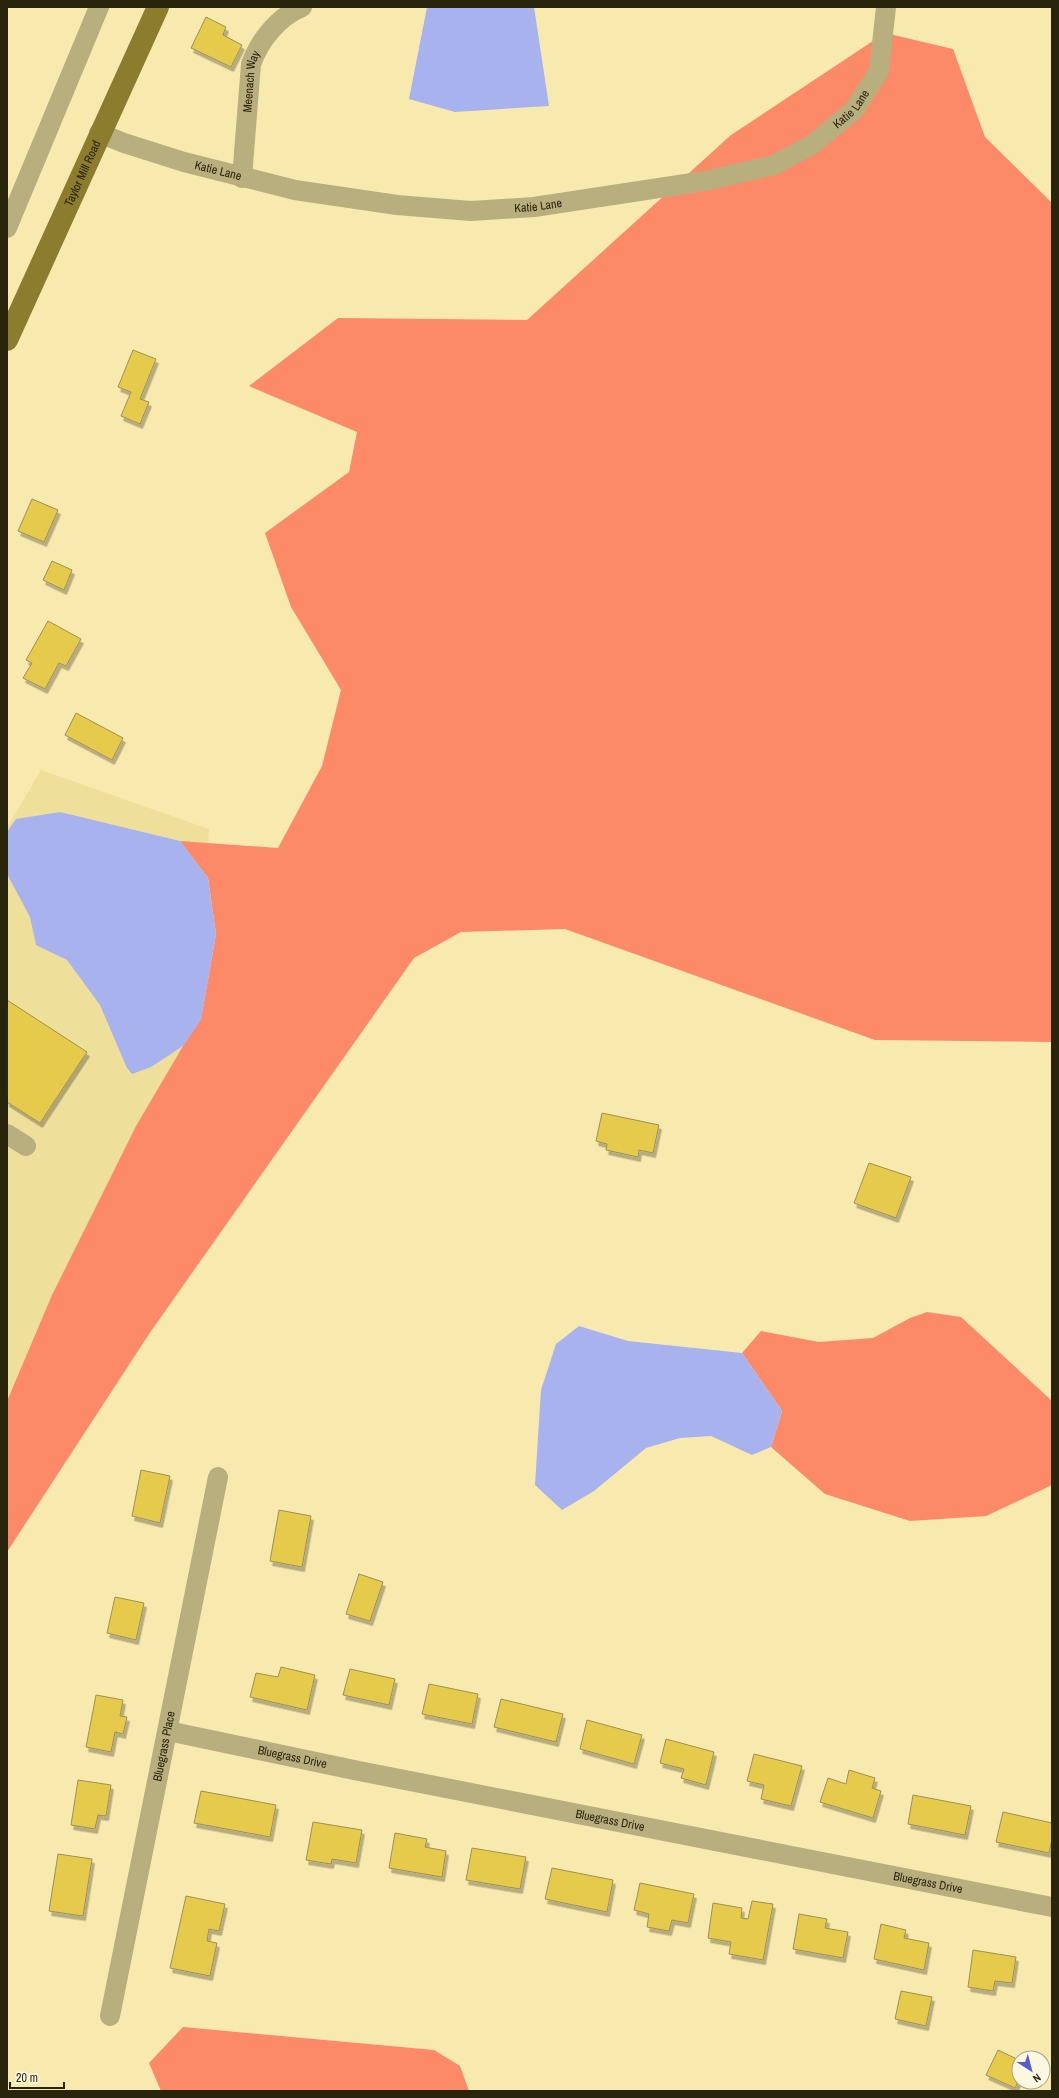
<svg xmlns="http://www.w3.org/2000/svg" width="1059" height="2098" font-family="'Archivo Narrow',sans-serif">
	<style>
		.built { fill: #eedf9b }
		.forest { fill: #fc8a69 }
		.water { fill: #a8b2ee }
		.building { fill: #e6ca4b; stroke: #9c9057; filter: url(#shadow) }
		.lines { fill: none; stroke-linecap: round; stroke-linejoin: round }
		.minor { stroke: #b9ae7e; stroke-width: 20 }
		.major { stroke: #8c7c2d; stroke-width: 22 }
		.labels { text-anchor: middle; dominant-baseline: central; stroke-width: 3; stroke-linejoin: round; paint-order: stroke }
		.street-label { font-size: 12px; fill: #29240c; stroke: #fcf7e0 }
	</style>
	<defs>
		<filter id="shadow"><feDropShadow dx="2.5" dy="4.5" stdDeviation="0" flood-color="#0004"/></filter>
	</defs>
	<rect width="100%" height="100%" fill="#f8eaae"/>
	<path class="built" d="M41,770L209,829L201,1020L183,1046L136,1126L52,1295L7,1401V828Z"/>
	<g class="forest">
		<path d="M885,33L953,49L985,137L1052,203V1042L875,1040L565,929L461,932L414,958L149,1334L7,1552V1401L52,1295L136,1126L183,1046L201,1019L216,934L208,878L180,841L278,848L322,766L341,690L291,607L265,533L349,472L357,432L249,386L338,318L527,320L731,135Z"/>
		<path d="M927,1312L961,1317L1052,1401V1485L986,1516L910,1521L825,1494L771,1447L782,1411L742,1353L761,1331L819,1342L873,1338L910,1318Z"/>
		<path d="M183,2027L434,2050L460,2066L469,2091H161L149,2063Z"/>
	</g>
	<g class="water">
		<path d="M427,7H534L549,106L455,112L409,99Z"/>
		<path d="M60,812L180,841L208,878L216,934L201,1020L183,1046L151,1067L132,1074L127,1068L100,1005L67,960L36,945L30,917L7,874V832L16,819Z"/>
		<path d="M579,1326L628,1341L742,1353L782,1411L771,1447L752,1455L711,1436L680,1438L646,1448L594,1491L562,1510L535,1485L541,1390L556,1344Z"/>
	</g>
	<g class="building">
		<path d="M206,17L226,27L223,35L242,45L231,67L191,48Z"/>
		<path d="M133,350L156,359L140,399L149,402L140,424L121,416L131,392L118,387Z"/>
		<path d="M32,499L58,510L44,542L18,531Z"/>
		<path d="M52,561L72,570L64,590L43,580Z"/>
		<path d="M48,621L81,639L66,666L59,663L45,689L23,678L32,663L26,660Z"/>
		<path d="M76,713L123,738L112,760L65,735Z"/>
		<path d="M7,1000L87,1052L40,1123L7,1102Z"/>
		<path d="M602,1113L659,1125L653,1153L639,1150L638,1157L606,1150L607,1144L596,1141Z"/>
		<path d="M869,1163L911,1177L896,1218L854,1203Z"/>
		<path d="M141,1470L170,1476L160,1523L132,1516Z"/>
		<path d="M279,1510L311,1516L302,1567L270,1561Z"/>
		<path d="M359,1574L383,1582L370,1621L346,1614Z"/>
		<path d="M115,1597L144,1603L136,1640L107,1633Z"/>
		<path d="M281,1667L315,1675L307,1710L250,1697L256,1673L278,1677Z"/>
		<path d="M350,1669L395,1679L389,1705L343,1695Z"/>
		<path d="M429,1684L478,1694L472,1724L422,1714Z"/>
		<path d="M96,1695L123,1700L120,1716L127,1717L123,1734L115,1732L111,1752L86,1747Z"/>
		<path d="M501,1699L563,1714L556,1742L494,1727Z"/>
		<path d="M587,1720L642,1735L634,1764L580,1749Z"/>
		<path d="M666,1739L714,1752L706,1785L681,1778L684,1769L660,1763Z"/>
		<path d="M754,1754L802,1766L791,1806L761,1799L764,1785L747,1781Z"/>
		<path d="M849,1770L875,1778L872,1788L881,1791L873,1818L820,1802L828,1778L846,1784Z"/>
		<path d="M78,1780L111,1785L106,1816L98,1815L95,1829L71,1825Z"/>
		<path d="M201,1791L276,1805L270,1837L194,1823Z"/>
		<path d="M913,1795L971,1806L965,1835L908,1824Z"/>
		<path d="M1003,1812L1052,1823V1839L1049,1853L996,1842Z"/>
		<path d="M313,1822L362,1830L356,1863L332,1859L331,1864L306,1860Z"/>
		<path d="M395,1833L427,1839L425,1847L446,1851L442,1877L389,1868Z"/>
		<path d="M472,1848L526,1857L520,1889L466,1880Z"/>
		<path d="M58,1854L92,1859L83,1916L49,1911Z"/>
		<path d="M552,1868L613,1880L607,1912L545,1899Z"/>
		<path d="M640,1883L694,1894L688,1923L672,1920L669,1931L647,1927L649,1914L634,1910Z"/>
		<path d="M186,1896L225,1904L219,1931L209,1929L207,1941L217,1943L210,1976L170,1968Z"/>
		<path d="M752,1901L773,1904L763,1960L729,1954L731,1942L708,1938L713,1903L742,1908L741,1918L748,1919Z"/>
		<path d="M799,1914L827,1919L825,1928L848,1932L843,1958L793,1949Z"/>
		<path d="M881,1924L906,1930L904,1938L929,1943L924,1970L874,1959Z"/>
		<path d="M973,1950L1016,1957L1012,1983L995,1981L993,1991L968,1987Z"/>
		<path d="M901,1991L932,1997L926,2026L895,2019Z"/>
		<path d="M998,2050L1019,2060V2080L1015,2088L986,2075Z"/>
	</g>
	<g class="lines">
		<g class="minor">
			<path id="s1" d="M99,133L124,143L184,162L295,190L397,205L471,211L534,207L705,181L774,165L813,144L854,110L879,71L886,7"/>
			<path id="s2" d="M242,178L251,64C260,40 278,17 302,7"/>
			<path d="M7,228L99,7"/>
			<path d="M7,1134L26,1146"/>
			<path id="s3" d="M168,1731L359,1771L1052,1907"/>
			<path id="s4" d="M110,2016L218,1477"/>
		</g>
		<path class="major" id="s5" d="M7,340L158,7"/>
	</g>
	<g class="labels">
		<g class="street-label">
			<text stroke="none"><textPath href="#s2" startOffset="97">Meenach Way</textPath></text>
			<text stroke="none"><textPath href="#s1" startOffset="785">Katie Lane</textPath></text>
			<text stroke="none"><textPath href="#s1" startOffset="125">Katie Lane</textPath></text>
			<text stroke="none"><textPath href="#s5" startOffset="183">Taylor Mill Road</textPath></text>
			<text stroke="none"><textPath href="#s1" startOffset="449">Katie Lane</textPath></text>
			<text stroke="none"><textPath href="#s4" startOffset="275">Bluegrass Place</textPath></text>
			<text stroke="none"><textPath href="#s3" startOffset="127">Bluegrass Drive</textPath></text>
			<text stroke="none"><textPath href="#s3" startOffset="451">Bluegrass Drive</textPath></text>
			<text stroke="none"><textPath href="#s3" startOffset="775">Bluegrass Drive</textPath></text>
		</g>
	</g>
	<rect width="1059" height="2098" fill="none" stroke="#29240c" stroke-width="16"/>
	<g transform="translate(1031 2070) rotate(144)"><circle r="19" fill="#fcf7e0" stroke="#a8a38b"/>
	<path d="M0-3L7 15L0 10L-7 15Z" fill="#575bd2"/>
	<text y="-6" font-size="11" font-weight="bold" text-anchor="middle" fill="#29240c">N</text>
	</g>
	<path d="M10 2082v6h54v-6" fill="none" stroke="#29240c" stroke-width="2"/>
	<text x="16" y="2082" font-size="12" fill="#29240c" stroke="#fcf7e0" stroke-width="3" paint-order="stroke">20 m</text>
</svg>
